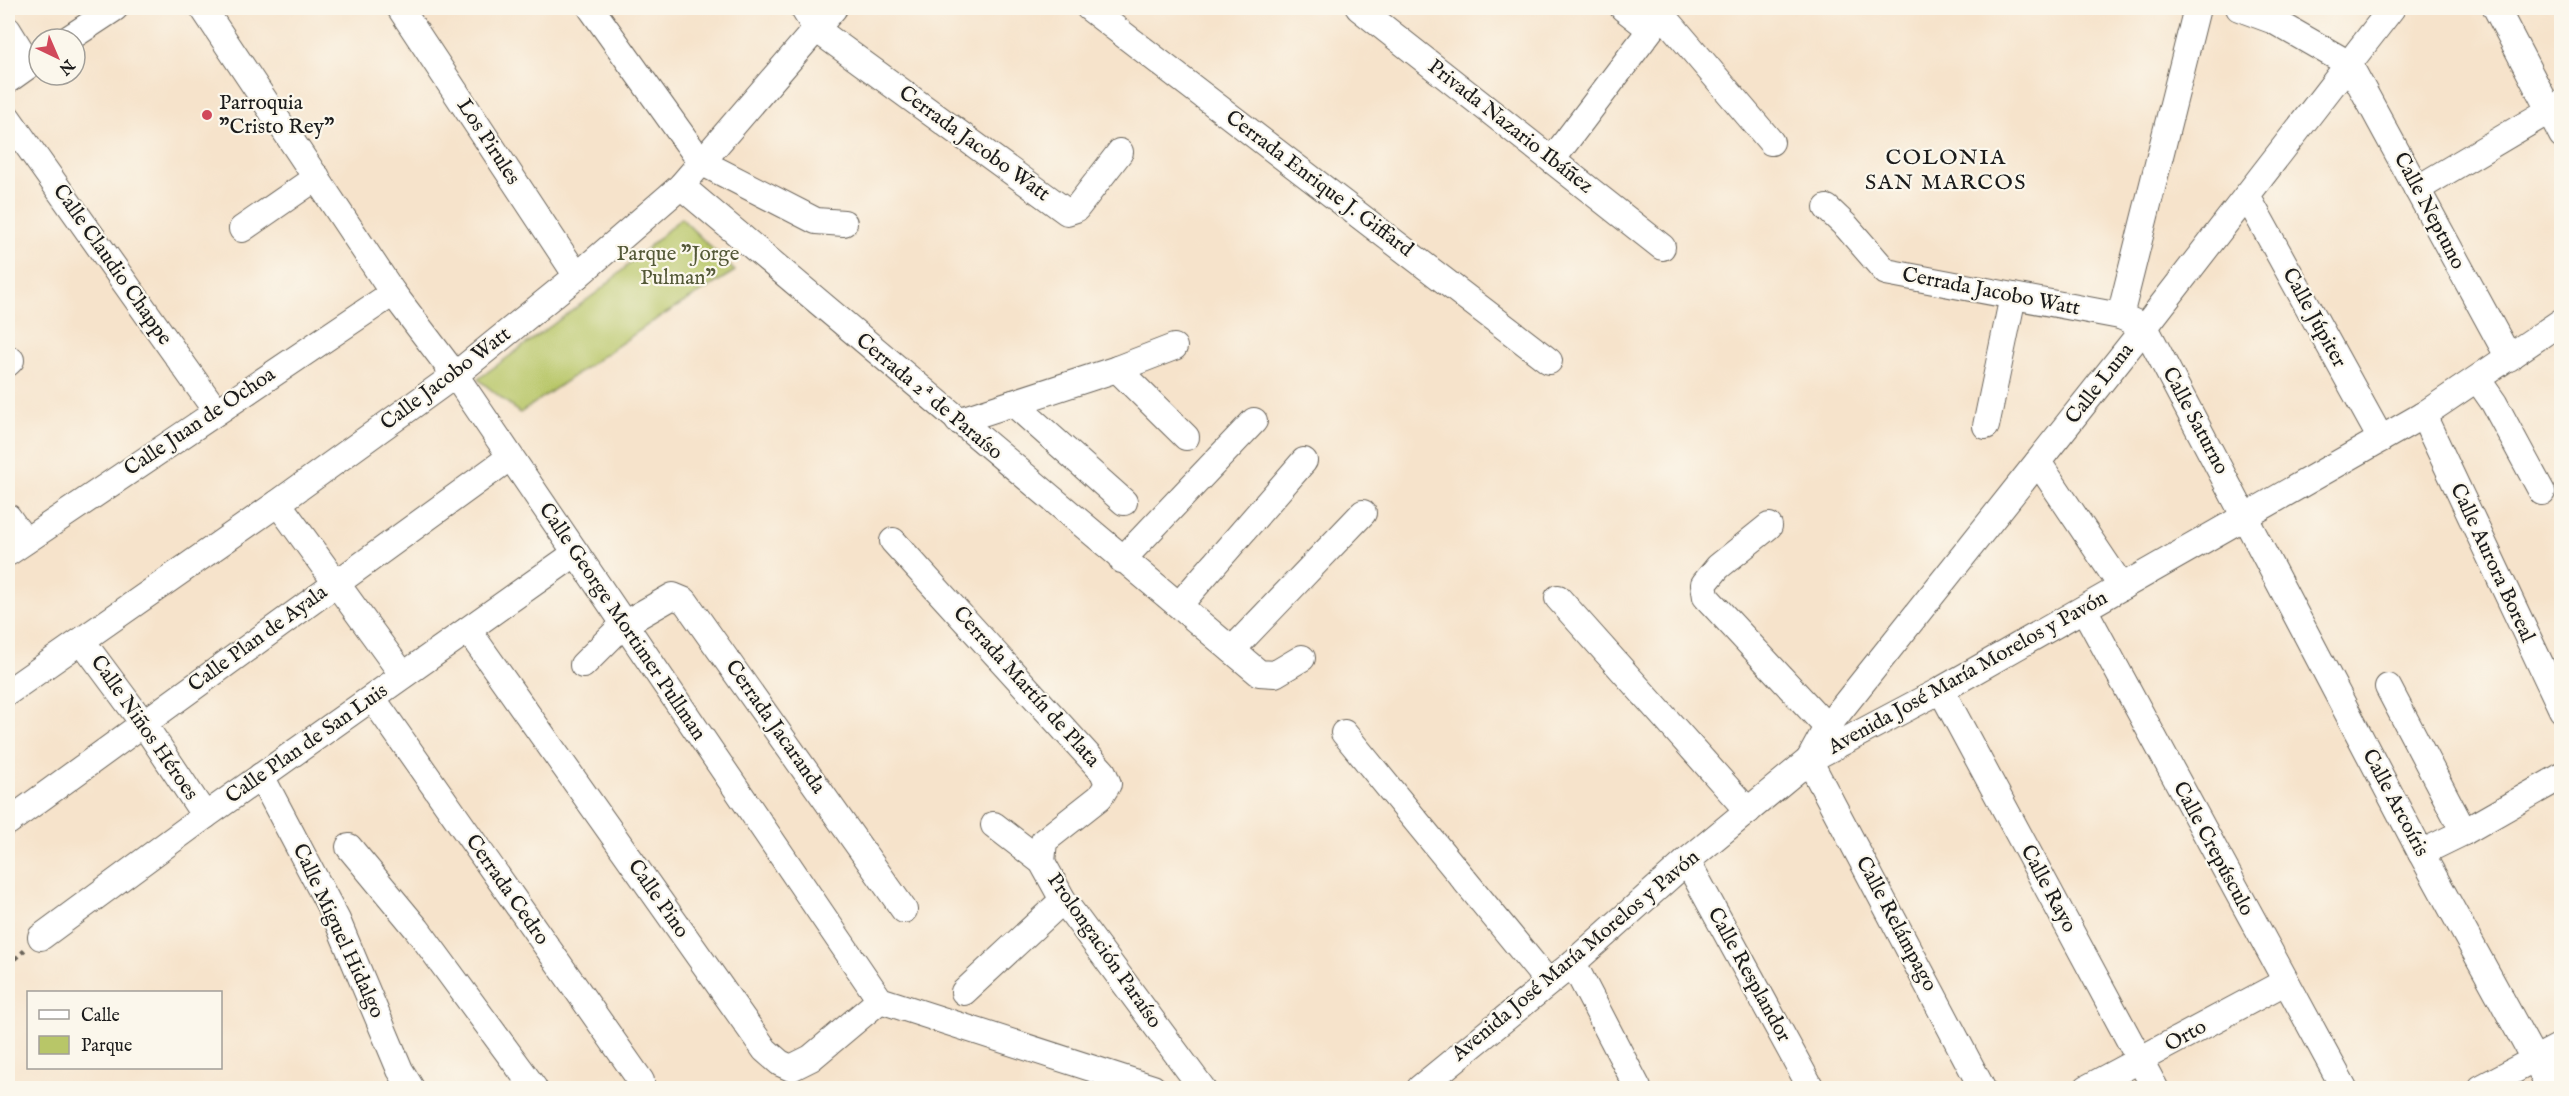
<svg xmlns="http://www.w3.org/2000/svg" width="2569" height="1096" font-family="'IM FELL English',serif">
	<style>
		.green { fill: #b8c668; stroke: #6a7142; stroke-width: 1.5 }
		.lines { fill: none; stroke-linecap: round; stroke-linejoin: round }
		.minor-casing { stroke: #686259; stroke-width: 28 }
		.path { stroke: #686259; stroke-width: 4; stroke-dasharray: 4.5 4.5; stroke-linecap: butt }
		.minor { stroke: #fff; stroke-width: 26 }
		.poi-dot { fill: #d1495b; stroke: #fbf7ec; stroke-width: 2 }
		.labels { text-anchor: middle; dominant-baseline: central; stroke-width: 4.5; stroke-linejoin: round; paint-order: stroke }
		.poi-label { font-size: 21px; fill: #1c1c1c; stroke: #fbf7ec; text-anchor: start }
		.street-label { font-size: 21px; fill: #1c1c1c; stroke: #fbf7ec }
		.park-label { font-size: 21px; fill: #535837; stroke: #fbf7ec }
		.neighbourhood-label { font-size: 22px; letter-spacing: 1.5px; fill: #1c1c1c; stroke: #fbf7ec }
	</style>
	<rect width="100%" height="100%" fill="#fbf7ec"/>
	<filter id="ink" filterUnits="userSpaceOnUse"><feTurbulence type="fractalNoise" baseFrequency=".0167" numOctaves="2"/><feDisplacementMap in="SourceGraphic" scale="12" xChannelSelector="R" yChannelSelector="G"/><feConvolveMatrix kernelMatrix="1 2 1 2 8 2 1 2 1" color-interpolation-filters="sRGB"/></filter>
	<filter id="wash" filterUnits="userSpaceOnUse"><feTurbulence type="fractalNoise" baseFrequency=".008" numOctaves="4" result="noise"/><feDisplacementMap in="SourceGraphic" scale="24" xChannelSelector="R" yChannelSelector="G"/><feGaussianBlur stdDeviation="1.35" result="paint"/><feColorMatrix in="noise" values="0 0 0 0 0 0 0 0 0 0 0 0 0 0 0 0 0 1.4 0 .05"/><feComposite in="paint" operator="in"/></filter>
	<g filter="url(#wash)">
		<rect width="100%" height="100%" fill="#f6e3cb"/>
		<path class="green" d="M681,218L735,271L652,322L520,413L478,379L599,291Z"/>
	</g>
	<g filter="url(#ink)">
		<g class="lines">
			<g class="minor-casing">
				<g id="minor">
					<path d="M203,8L393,293L455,375L880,1000L1153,1088"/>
					<path d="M400,8L577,276"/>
					<path d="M591,8L701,162L816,221L844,223"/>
					<path d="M803,8L816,29L1067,212L1076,209L1120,152"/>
					<path d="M1089,8L1549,361"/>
					<path d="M1359,8L1662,247"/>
					<path d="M1623,8L1650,29"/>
					<path d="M2239,8L2274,21L2349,64L2509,358"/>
					<path d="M2496,8L2562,135"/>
					<path d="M1662,14L1771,142"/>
					<path d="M8,30L29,64"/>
					<path d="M68,39L115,8"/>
					<path d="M8,80L39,58"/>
					<path d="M8,118L216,411"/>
					<path d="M1552,160L1667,8"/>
					<path d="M681,186L1259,673L1275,674L1302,658"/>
					<path d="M2417,189L2562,103"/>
					<path d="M2247,196L2381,439"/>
					<path d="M1827,208L1847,227L1886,272L2120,316L2145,327L2421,853L2550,1088"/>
					<path d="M242,229L317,177"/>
					<path d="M2120,316L2197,8"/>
					<path d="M8,363L11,360"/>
					<path d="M1117,369L1186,437"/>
					<path d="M2478,380L2494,403L2542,492"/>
					<path d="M1013,403L1124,502"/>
					<path d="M2423,415L2562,710"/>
					<path d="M958,421L1117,369L1174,347"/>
					<path d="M1986,426L2013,296"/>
					<path d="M2038,462L2122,587"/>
					<path d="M278,503L403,675"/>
					<path d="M8,517L25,541"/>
					<path d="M1769,526L1718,567L1704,584L1706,597L1827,727"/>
					<path d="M893,541L1103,772L1108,784L1100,797L1044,841L1042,862"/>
					<path d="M8,553L393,293"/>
					<path d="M1122,560L1254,421"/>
					<path d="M1558,598L1748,811"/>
					<path d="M1179,605L1304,461"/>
					<path d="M2084,609L2344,1088"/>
					<path d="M468,630L765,1050L780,1063L791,1068L811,1058L880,1000"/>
					<path d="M82,641L143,723L205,816"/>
					<path d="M1232,650L1363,513"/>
					<path d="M583,665L624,624L673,596L685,601L904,910"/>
					<path d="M2388,687L2464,832"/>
					<path d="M1941,690L2155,1088"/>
					<path d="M8,692L278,503L455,375L577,276L681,186L834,8"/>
					<path d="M373,699L641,1081"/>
					<path d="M1344,733L1548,982"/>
					<path d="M1809,760L1827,727L2145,327L2392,8"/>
					<path d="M1809,760L1982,1088"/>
					<path d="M261,776L337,920L400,1070L411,1088"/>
					<path d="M8,822L509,458"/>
					<path d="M994,825L1042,862L1063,900L1202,1088"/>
					<path d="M349,847L417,929L534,1088"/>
					<path d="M2421,853L2464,832L2562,776"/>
					<path d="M1687,861L1811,1088"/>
					<path d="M41,937L205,816L576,553"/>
					<path d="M1573,963L1638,1088"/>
					<path d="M964,992L1063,900"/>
					<path d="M1420,1088L1573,963L1687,861L1809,760L1941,690L2423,415L2562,321"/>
					<path d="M2087,1088L2285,982"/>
					<path d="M2481,1088L2562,1045"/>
				</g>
			</g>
			<path class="path" d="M8,965L26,949"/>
			<use href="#minor" class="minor"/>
		</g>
	</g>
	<circle class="poi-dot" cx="207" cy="115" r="6"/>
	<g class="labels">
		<g class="poi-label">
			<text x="219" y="103">Parroquia<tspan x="219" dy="24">"Cristo Rey"</tspan></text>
		</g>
		<g class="street-label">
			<text transform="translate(1510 127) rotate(38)">Privada Nazario Ibáñez</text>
			<text transform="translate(488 142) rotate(57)">Los Pirules</text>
			<text transform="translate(974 144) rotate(36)">Cerrada Jacobo Watt</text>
			<text transform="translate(1319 184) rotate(37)">Cerrada Enrique J. Giffard</text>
			<text transform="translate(2429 211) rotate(62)">Calle Neptuno</text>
			<text transform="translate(112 265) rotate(55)">Calle Claudio Chappe</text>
			<text transform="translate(1991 292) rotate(11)">Cerrada Jacobo Watt</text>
			<text transform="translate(2314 318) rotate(61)">Calle Júpiter</text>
			<text transform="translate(446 379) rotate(-37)">Calle Jacobo Watt</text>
			<text transform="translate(2100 384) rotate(-52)">Calle Luna</text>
			<text transform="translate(929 397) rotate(40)">Cerrada 2ª de Paraíso</text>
			<text transform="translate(2195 421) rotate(62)">Calle Saturno</text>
			<text transform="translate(200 422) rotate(-34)">Calle Juan de Ochoa</text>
			<text transform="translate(2492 563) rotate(65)">Calle Aurora Boreal</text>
			<text transform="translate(622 622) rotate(56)">Calle George Mortimer Pullman</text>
			<text transform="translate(258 639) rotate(-36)">Calle Plan de Ayala</text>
			<text transform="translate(1968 673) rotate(-29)">Avenida José María Morelos y Pavón</text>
			<text transform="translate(1026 687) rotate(48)">Cerrada Martín de Plata</text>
			<text transform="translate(775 727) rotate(55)">Cerrada Jacaranda</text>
			<text transform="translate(144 728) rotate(55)">Calle Niños Héroes</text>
			<text transform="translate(307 744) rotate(-35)">Calle Plan de San Luis</text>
			<text transform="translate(2395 803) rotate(62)">Calle Arcoíris</text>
			<text transform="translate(2213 849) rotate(62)">Calle Crepúsculo</text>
			<text transform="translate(2048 889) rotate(62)">Calle Rayo</text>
			<text transform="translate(507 890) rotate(55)">Cerrada Cedro</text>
			<text transform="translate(658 899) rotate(55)">Calle Pino</text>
			<text transform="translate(1896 924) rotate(62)">Calle Relámpago</text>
			<text transform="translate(338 931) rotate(65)">Calle Miguel Hidalgo</text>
			<text transform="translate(1104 951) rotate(55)">Prolongación Paraíso</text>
			<text transform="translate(1576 956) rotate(-40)">Avenida José María Morelos y Pavón</text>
			<text transform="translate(1749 975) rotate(61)">Calle Resplandor</text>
			<text transform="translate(2186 1036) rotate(-29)">Orto</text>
		</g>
		<g class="park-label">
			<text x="678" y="254">Parque "Jorge<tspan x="678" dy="24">Pulman"</tspan></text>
		</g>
		<g class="neighbourhood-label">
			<text x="1946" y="158">COLONIA<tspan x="1946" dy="25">SAN MARCOS</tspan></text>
		</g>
	</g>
	<rect width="2569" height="1096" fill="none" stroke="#fbf7ec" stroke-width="30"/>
	<rect x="27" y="991" width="195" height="78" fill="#fbf7ec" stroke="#a29f99" stroke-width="1.5"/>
	<rect x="39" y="1010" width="30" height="9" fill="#ffffff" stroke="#a29f99" stroke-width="1.5"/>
	<text x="81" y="1021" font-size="18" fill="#1c1c1c">Calle</text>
	<rect x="39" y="1036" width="30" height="18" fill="#b8c668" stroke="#a29f99" stroke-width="1.5"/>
	<text x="81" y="1051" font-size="18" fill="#1c1c1c">Parque</text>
	<g transform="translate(57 57) rotate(136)"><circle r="28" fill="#fbf7ec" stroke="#a29f99" stroke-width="1.5"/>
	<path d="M0-4.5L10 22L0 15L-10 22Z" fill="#d1495b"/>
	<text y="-9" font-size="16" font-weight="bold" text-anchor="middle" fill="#1c1c1c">N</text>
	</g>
</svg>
